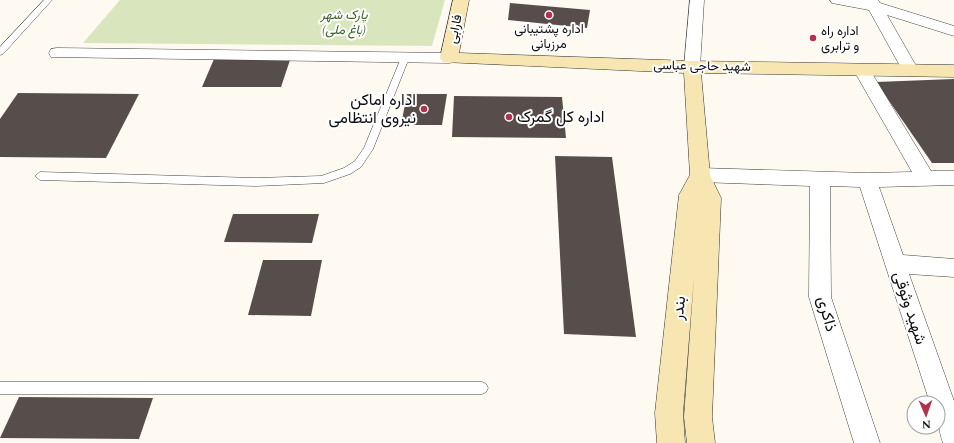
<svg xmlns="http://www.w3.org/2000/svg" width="954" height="443" font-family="Spectral,Vazirmatn,serif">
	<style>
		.green { fill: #d9e6bd }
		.building { fill: #574e4c }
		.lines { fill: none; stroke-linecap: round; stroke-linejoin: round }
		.lane-casing { stroke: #424242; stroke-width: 1 }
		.street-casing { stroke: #424242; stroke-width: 1 }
		.secondary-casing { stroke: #313131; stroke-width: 1 }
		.lane { fill: #fff; fill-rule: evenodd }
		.street { fill: #fff; fill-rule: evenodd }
		.secondary { fill: #f8e6b2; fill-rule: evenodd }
		.poi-dot { fill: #b4314b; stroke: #fff; stroke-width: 1.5 }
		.labels { text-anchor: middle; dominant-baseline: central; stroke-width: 4; stroke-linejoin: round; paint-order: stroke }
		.far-park-label { font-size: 13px; font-style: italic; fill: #3a6224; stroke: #fff }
		.far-street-label { font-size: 13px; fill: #0f0f0f; stroke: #fff }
		.far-poi-label { font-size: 13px; fill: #0f0f0f; stroke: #fff }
		.poi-label { font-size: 16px; fill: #0f0f0f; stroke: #fff; text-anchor: end }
		.street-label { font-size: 16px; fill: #0f0f0f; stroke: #fff }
	</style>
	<rect width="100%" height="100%" fill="#fefaf2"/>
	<path class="green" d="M120,0H445L432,46L83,43Z"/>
	<g class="building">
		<path d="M510,3L590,10L587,28L508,20Z"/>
		<path d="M214,59L290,60L281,87H202Z"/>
		<path d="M954,79V163H932L876,82Z"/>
		<path d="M18,93L139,94L106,158L0,157V119Z"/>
		<path d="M407,94H447L442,125H401Z"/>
		<path d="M454,96L562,97L566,138L452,137Z"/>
		<path d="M555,156L612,157L636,337L564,334Z"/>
		<path d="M233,214H319L312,243L224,242Z"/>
		<path d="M263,260H322L311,316L248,315Z"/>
		<path d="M19,397L153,398L139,439L0,438Z"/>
	</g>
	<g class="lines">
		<g class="lane-casing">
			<g id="lane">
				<path d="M44,0H52L3,54L0,55V47Z"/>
				<path d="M405,55L409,58L373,149L361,167L350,174L324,183L256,186L40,180L35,176L40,172L256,178L321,176L344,168L355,161L364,148L401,58Z"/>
				<path d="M0,382H482L486,384L488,388L486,392L482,394H0Z"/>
			</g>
		</g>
		<g class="street-casing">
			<g id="street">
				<path d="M690,0H704L700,67L698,71L692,72L686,71L684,67Z"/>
				<path d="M830,0H878L880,3L954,26V36L887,15L919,71L917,75L911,76L905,75L869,10L837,4L832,3Z"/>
				<path d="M57,48L449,53L455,54L457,58L455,62L449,63L51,57L49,53L51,49Z"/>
				<path d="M861,64L867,65L931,171H954V185L879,187L903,255L954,259V277L909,274L954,401V443H943C938,429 938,418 938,403H930L860,187L830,186L831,297L880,443H854L809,297L810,186L700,182L693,180L691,175L693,170L700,168L867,173L912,172L853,69L855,65Z"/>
			</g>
		</g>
		<g class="secondary-casing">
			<path id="secondary" d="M453,0H469L459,53L692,61L954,65V77L701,73L710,175L721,198L712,417L715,443H687L684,417L694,277L683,413L685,443H657L655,413L679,195L690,175L684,73L443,62L440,58Z"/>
		</g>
		<use href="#lane" class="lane"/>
		<use href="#street" class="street"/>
		<use href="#secondary" class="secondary"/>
	</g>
	<g class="poi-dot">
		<circle cx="549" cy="15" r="4"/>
		<circle cx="813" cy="38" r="4"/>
		<circle cx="424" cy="109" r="4"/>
		<circle cx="509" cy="117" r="4"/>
	</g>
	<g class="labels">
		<g class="far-park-label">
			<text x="344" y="15">پارک شهر<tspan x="344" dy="15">(باغ ملی)</tspan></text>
		</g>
		<g class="far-street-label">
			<text transform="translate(455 29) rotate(-79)">فارابی</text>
			<text transform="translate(702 66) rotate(1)">شهید حاجی عباسی</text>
		</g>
		<g class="far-poi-label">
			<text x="549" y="29">اداره پشتیبانی<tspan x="549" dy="15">مرزبانی</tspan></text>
			<text x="821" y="31" text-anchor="start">اداره راه<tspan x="821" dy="15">و ترابری</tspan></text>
		</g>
		<g class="poi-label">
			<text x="416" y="100">اداره اماکن<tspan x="416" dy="18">نیروی انتظامی</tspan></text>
			<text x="517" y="117" text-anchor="start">اداره کل گمرک</text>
		</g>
		<g class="street-label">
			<text transform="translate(679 308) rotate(-84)">بندر</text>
			<text transform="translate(910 308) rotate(72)">شهید وثوقی</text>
			<text transform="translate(827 314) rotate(75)">ذاکری</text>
		</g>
	</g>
	<g transform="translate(926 415) rotate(178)"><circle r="19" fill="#ffffff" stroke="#9f9f9f"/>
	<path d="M0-3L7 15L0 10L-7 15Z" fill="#b4314b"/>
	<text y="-6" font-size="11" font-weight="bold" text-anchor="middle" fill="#0f0f0f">N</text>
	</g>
</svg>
